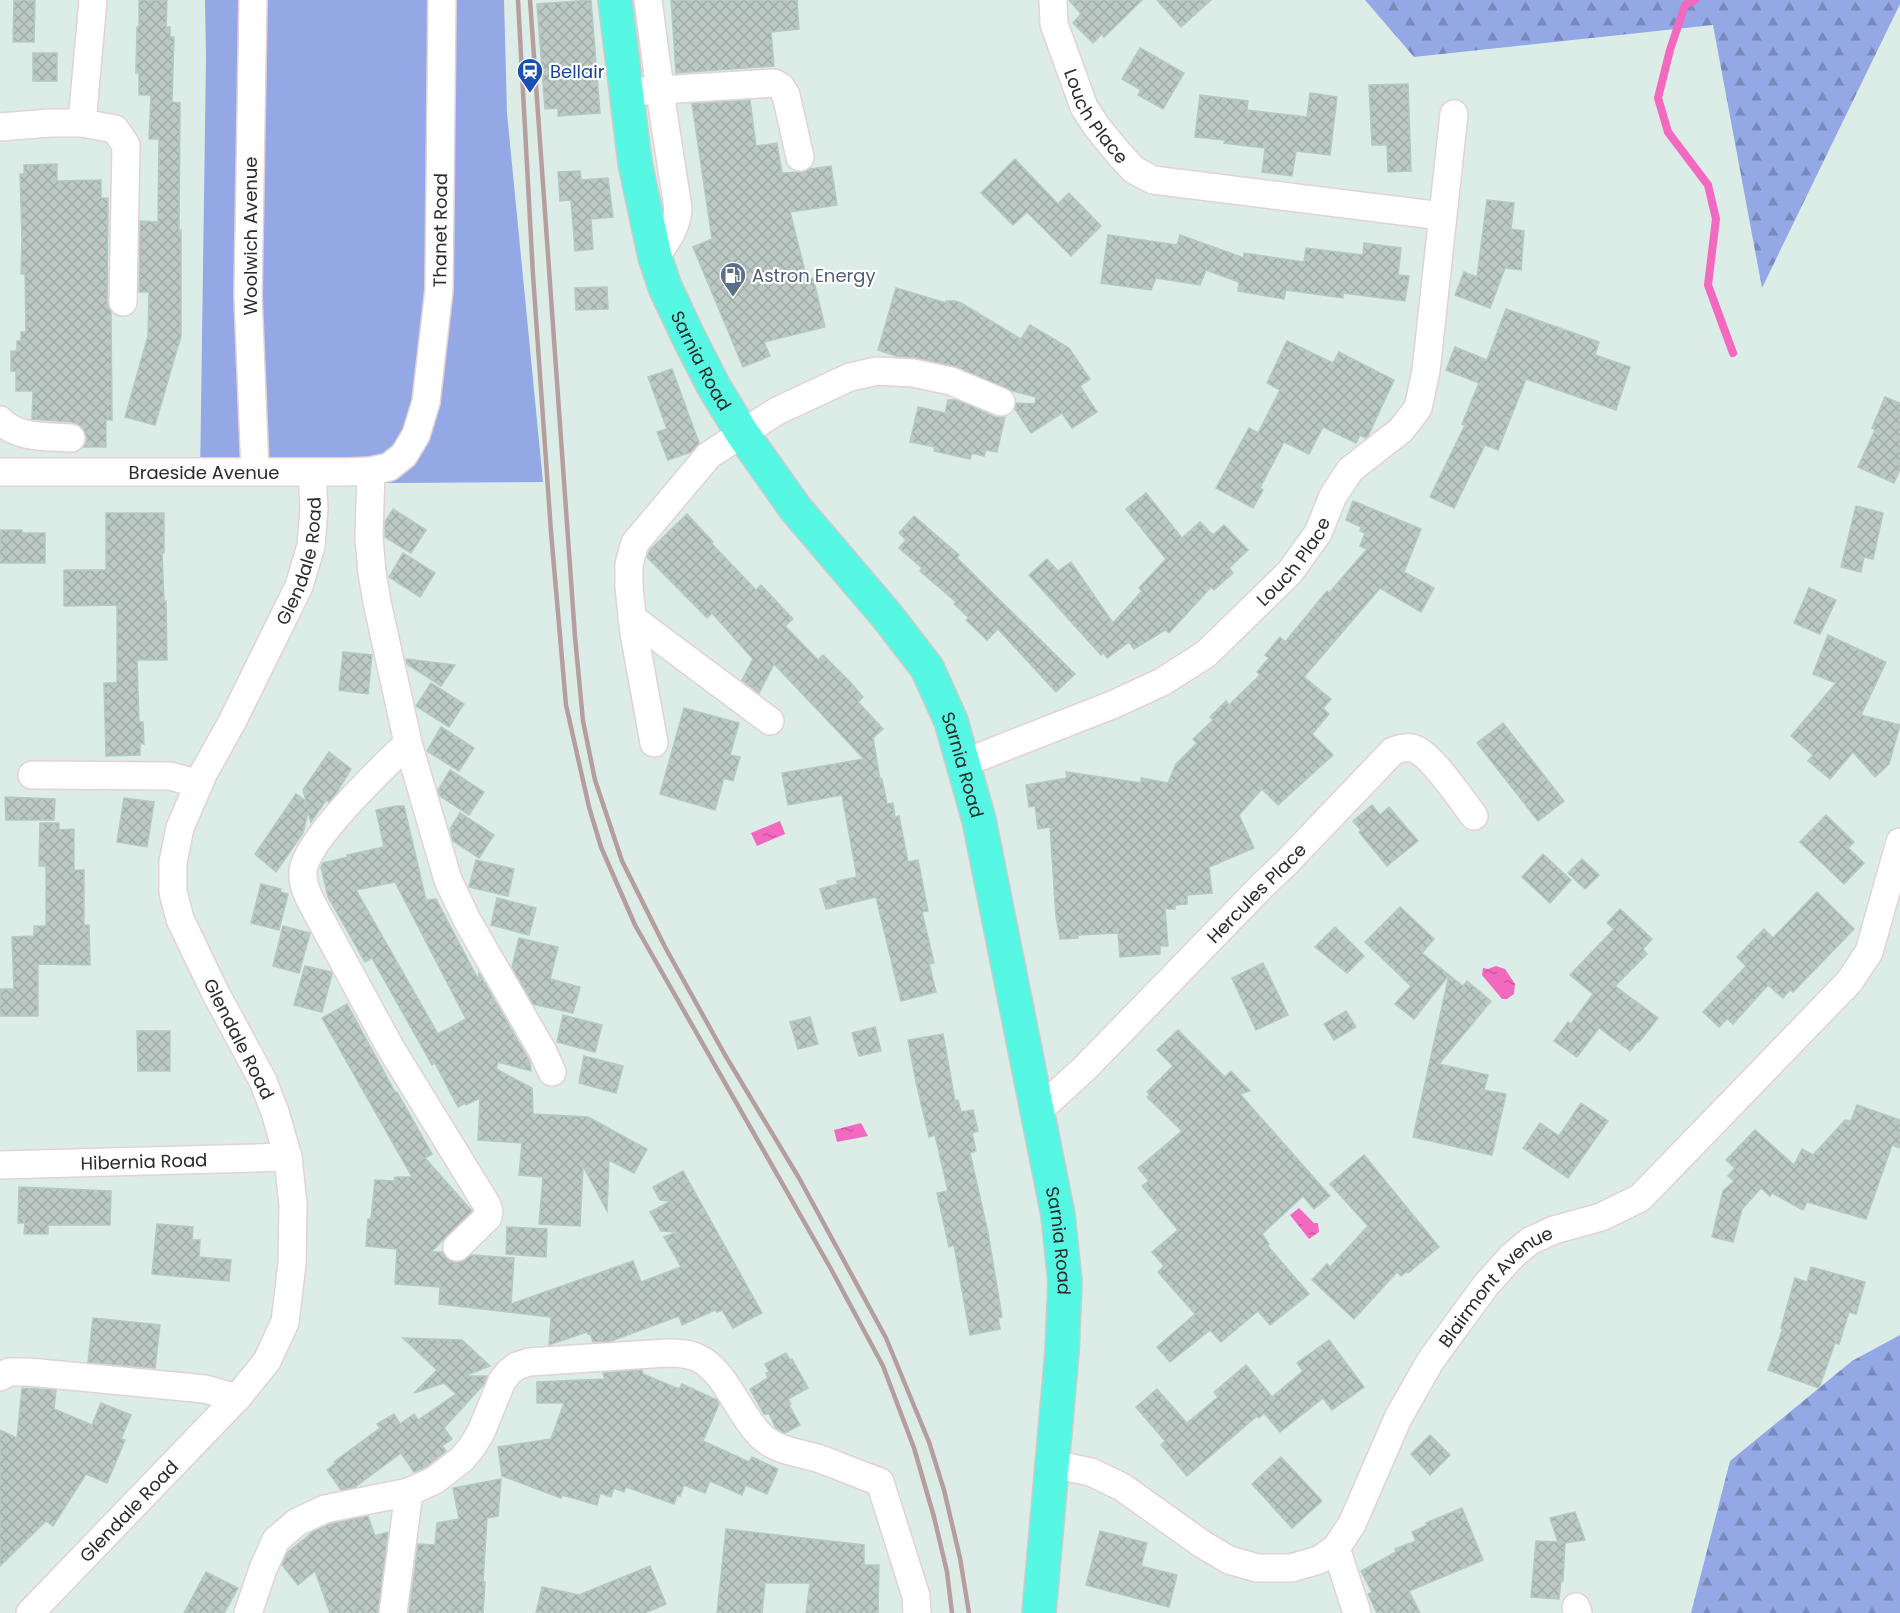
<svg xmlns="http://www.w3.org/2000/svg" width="1900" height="1613" font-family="Poppins,sans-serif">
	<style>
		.forest { fill: url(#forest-firs) }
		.park { fill: #95a8e6 }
		.water { fill: url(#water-ripples) }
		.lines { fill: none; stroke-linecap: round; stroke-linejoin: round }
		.stream { stroke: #f469c0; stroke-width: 8 }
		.building { fill: url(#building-cross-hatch); stroke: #b5c9c4; stroke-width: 1.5; fill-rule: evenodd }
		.minor-casing { stroke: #e4d1d2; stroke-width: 30 }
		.major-casing { stroke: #ccc; stroke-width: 36 }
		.minor { stroke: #fff; stroke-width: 27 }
		.major { stroke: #56f7e3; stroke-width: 33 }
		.rail { stroke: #b69e9f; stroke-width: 4.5 }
		.labels { text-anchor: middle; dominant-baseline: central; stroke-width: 4.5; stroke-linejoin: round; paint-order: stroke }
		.transit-label { font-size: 18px; fill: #164399; stroke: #fff; text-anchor: start }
		.street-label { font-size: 18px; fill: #2a2a2a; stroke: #fff }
		.service-label { font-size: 18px; fill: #4e5e75; stroke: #fff; text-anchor: start }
	</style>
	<defs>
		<pattern id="forest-firs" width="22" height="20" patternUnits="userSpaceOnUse" patternTransform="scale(1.5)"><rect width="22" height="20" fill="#95a8e6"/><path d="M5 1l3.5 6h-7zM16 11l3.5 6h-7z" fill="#7a89bb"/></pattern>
		<pattern id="water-ripples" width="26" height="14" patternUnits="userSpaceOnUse" patternTransform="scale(1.5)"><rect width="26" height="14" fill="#f469c0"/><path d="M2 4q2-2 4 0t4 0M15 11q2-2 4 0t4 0" fill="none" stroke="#c6579c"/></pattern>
		<pattern id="building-cross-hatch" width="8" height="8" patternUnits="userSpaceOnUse" patternTransform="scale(1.5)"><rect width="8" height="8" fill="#bbc8c4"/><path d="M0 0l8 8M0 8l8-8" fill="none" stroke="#a1aca9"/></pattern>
	</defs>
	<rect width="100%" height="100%" fill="#dcede7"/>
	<g class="forest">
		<path d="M1365,0H1900V4L1762,288L1713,25L1414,57Z"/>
		<path d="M1900,1335V1613H1691L1730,1461L1852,1361Z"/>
	</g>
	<path class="park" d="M205,0H504L507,113L543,482L390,483L200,479L206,57Z"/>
	<g class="water">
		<path d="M780,821L785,834L757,846L751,833Z"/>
		<path d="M1496,966L1505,969L1515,984L1514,994L1507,999H1502L1482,975L1483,968L1488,969Z"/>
		<path d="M861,1123L868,1136L837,1142L834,1130Z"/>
		<path d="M1299,1208L1314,1223H1318L1319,1232L1309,1239L1290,1215Z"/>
	</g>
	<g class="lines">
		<path class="stream" d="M1695,0L1685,5L1670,50L1658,98L1668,132L1708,185L1716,219L1708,285L1733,353"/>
	</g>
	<g class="building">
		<path d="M14,0H35L34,42H13Z"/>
		<path d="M139,0H167L166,27H170V37H174L172,102L180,103L179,230H181V336L155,425L125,417L148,336L149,292H139L140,221L158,222L159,139H149L151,95H139V73H136L137,27H139Z"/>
		<path d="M591,0L600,113L558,116V108L545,109L537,4Z"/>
		<path d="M671,0H797L799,29L771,32L774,66L676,73Z"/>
		<path d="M1069,0H1142L1104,37L1102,34L1093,43L1073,23L1081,14Z"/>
		<path d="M1157,0H1211L1181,27Z"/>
		<path d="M1140,48L1184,73L1163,109L1138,95L1141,90L1122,79Z"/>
		<rect x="33" y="53" width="24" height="28"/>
		<path d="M1408,84L1411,171L1388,172L1387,145H1372L1369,85Z"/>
		<path d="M1310,93L1337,97L1330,155L1296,151L1292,176L1262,172L1265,148L1224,143L1225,140L1195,137L1200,95L1248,101L1247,110L1307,117Z"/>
		<path d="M750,100L756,146L777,143L782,173L803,172L810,169L831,166L837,205L790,212L807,279L813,278L825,327L764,342L770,356L743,367L693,247L712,239L692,104Z"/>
		<path d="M1015,159L1058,204L1069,193L1101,226L1071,256L1027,212L1013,225L981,193Z"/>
		<path d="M57,164V181L101,180V198H108L107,302L111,311L112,414V420H106V447H84L87,440L85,432L79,425L72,422L32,419L33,391H16V371H11V351H17V341H21V332H26L25,274H21L22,239L20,174H24V165Z"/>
		<path d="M580,171L581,180L608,178L613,217L591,219L593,249L575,251L571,200L560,201L558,172Z"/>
		<path d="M1487,200L1514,203L1511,229L1524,231L1521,270L1505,268L1490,308L1455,295L1464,272L1477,277Z"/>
		<path d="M1108,235L1177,245L1180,235L1244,258V253L1304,262L1306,248L1363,255L1364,243L1401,248L1398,275L1409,276L1405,301L1343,293V298L1286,290L1284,299L1238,291L1239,282L1206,270L1200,285L1156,278L1151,290L1101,283Z"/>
		<path d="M607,287L608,309L576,310L575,288Z"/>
		<path d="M896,288L946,303V301H955L961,303L1021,339L1030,325L1069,348L1090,379L1080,386L1097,412L1072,428L1062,413L1031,433L1015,409L1016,403L1035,404L1036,397L1010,390L954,366L916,358L896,356L878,350Z"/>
		<path d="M1506,309L1599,342L1595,355L1630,367L1616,410L1526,379L1498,450L1485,445L1454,508L1430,497L1465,425L1462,424L1479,383L1446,370L1455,347L1487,360Z"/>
		<path d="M1287,341L1333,363L1339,352L1394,380L1368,436L1366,438L1360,435L1356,443L1323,427L1309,454L1284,442L1260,488L1263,490L1253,508L1216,488L1249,428L1258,433L1280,390L1267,383Z"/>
		<path d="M672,369L699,443L691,452L668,460L657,432L667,429L648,377Z"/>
		<path d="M1885,397L1900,403V469L1894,483L1858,467L1875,430L1872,428Z"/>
		<path d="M948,400H957L995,417H1005L997,452L986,450L984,456L972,453L970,459L934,451L935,447L910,442L918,407L945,413Z"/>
		<path d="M1146,493L1182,538L1200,522L1213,535L1224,525L1248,550L1229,568L1233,573L1214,590L1211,587L1169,633L1165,630L1134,649L1129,642L1107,658L1103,652L1101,655L1029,575L1047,559L1058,571L1071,562L1113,623L1142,591L1139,588L1166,559L1126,509Z"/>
		<path d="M1353,501L1421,529L1404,572L1434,588L1421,612L1380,588L1304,677L1331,699L1323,708L1329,714L1312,734L1333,755L1278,805L1262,789L1239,815L1254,848L1209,867L1212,893L1187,895V904L1175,905V909H1165L1168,946H1160V954L1120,957L1118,933L1078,935V938L1060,939L1056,917L1050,827L1038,829L1035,806L1029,807L1026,785L1067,778L1066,772L1141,783V778L1168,783L1176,764L1197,743L1193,739L1213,720L1210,717L1226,701L1229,705L1260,675L1257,672L1269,658L1265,655L1280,637L1285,642L1327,591L1329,593L1367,549L1360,546L1365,533L1360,531L1361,527L1346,520Z"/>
		<path d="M1856,506L1883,513L1873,559L1864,557L1861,572L1841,567Z"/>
		<path d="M393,509L426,530L411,553L385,537V522Z"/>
		<path d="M106,513H164V553H162L164,601H166L167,660H137L139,722H143L144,744L140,743V755L106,756L104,683H117V605L64,606V570H106Z"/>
		<path d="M687,514L713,542L711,543L756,590L761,585L793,619L785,626L818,660L823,655L850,682L863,697L858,702L883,729L873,738L880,779H882L887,804L893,803L895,817L899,816L908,862L918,860L928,911L922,912L934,963L929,964L936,992L901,1001L876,897L826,909L820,889L838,884L837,881L857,877L842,795L788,805L782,773L864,759L774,664L759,693L742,680L753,659L712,613L707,618L647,557L650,550Z"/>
		<path d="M914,516L959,555L957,558L1075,674L1056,692L998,629L987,640L966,620L969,618L954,604L956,602L920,571L922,568L899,548L906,540L899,533Z"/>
		<path d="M0,530H22V533H45V563H0Z"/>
		<path d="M403,553L435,573L420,597L389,577Z"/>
		<path d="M1809,588L1836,600L1820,634L1794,623Z"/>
		<path d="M1828,635L1886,662L1861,715L1900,725L1889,764L1875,777L1853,752L1830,779L1808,761L1813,755L1791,736L1836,683L1813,674Z"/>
		<path d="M343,652L372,655L368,694L339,690Z"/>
		<path d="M406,659L455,665L441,686L407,664Z"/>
		<path d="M431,683L464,704L449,727L416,706Z"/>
		<path d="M684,708L739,723L730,755L740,757L733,781L724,778L715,810L660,794Z"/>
		<path d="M1503,723L1564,801L1538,821L1477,743Z"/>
		<path d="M441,727L474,748L459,771L427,751Z"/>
		<path d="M329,752L351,769L337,792L329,802L326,800L311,822L308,812L303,833L276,872L255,854L296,794L306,801L303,790Z"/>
		<path d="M450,770L484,792L469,815L440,796L438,790Z"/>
		<path d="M5,797L55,799L54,820H6Z"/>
		<path d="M124,798L154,802L147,847L117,842Z"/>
		<path d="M1372,805L1380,815L1389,807L1418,841L1387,866L1359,832L1361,830L1353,821Z"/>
		<path d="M396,806H404L426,900L436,899L478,979L479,973L530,1062L531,1071L498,1062L496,1069L532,1088L533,1114L588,1117L647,1149L634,1173L609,1160L607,1211L583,1166L580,1226L539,1224L543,1177L519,1175L522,1143L478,1140L480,1098L466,1105L465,1103L458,1107L435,1063L432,1065L372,958L365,962L328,897L321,867L323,863L348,857L347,855L384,847L376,810ZM395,882L466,1019L438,1034L356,890Z"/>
		<path d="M460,813L494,835L479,858L453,841L450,829Z"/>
		<path d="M1826,815L1854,842L1848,848L1864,863L1844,884L1800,842Z"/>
		<path d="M40,823H59V830L74,829V870H84V925H89L90,965L38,964V1016H0V989H14L12,937L34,936V926H46V866H39Z"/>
		<path d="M1543,854L1571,880L1550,903L1522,877Z"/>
		<path d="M1582,859L1599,875L1585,889L1568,873Z"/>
		<path d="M476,860L514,869L508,896L469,887Z"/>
		<path d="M261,884L281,889L280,892L288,894L279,930L251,923Z"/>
		<path d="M1817,892L1854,929L1793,992L1790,990L1783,998L1768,985L1733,1024L1727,1019L1719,1027L1703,1012L1746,966L1737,957L1764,929L1773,938Z"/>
		<path d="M497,898L536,908L529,935L491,925Z"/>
		<path d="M1400,907L1434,939L1422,953L1449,975L1414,1019L1395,1004L1411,986L1365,942Z"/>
		<path d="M1620,909L1652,939L1643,949L1647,954L1615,986L1658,1018L1639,1042L1638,1041L1630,1051L1599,1028L1577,1057L1554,1041L1568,1022L1571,1024L1593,994L1570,975L1614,929L1607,923Z"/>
		<path d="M283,926L310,933L299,973L273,966Z"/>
		<path d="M1335,927L1364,956L1347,973L1315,947Z"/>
		<path d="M519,938L558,947L550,979L580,987L573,1013L533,1004L512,967Z"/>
		<path d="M1263,963L1288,1015L1256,1030L1232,978Z"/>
		<path d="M305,966L331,972L332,974L322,1012L294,1005Z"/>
		<path d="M1449,975L1463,986L1467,981L1491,1001L1439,1064L1488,1075L1484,1090L1506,1094L1492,1155L1413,1137Z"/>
		<path d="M347,1004L395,1092H397L432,1154L425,1158L472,1211L431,1252H443L446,1258L453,1262H461L472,1255L514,1258L511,1304L633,1261L641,1282L681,1267L664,1237L678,1232L661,1231L650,1212L671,1201L660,1200L653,1187L683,1171L762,1313L733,1328L722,1310L717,1312L715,1310L682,1325L679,1316L611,1341L593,1342L590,1333L588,1334L587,1332L549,1345L551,1317L439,1304L440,1287L395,1284L397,1249L366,1246L368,1219H371L375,1180L394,1181L395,1177H412L322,1018Z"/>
		<path d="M1346,1011L1356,1027L1334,1040L1324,1024Z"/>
		<path d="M563,1015L602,1025L595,1052L557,1042Z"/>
		<path d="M810,1017L818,1044L798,1049L790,1022Z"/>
		<path d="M875,1027L881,1051L859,1056L852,1033Z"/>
		<path d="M1178,1030L1225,1077L1231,1071L1250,1091L1240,1094L1330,1196L1314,1209L1303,1196L1262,1234L1269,1244L1267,1245L1309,1294L1270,1325L1258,1311L1221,1342L1210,1330L1170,1362L1157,1347L1195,1314L1158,1272L1164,1266L1152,1252L1178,1230L1142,1186L1149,1181L1138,1168L1182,1131L1147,1097L1150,1095L1147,1092L1173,1066L1157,1050Z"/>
		<path d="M137,1031H170V1071H138Z"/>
		<path d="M943,1034L955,1101L958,1100L961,1112L973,1110L978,1131L972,1133L976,1151L970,1153L988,1233L1002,1317L998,1318L1000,1329L970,1335L954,1245L949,1247L937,1193L948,1191L935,1135L929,1137L916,1082L908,1040Z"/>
		<path d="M584,1056L623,1066L616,1093L579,1083Z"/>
		<path d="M1581,1103L1608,1121L1568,1178L1523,1148L1540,1123L1559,1136Z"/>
		<path d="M1857,1105L1900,1120V1148L1892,1145L1866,1219L1807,1202L1803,1210L1772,1193L1770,1196L1761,1188L1742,1209L1733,1242L1712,1237L1723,1191L1734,1181L1728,1176L1735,1168L1726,1160L1755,1130L1794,1165L1802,1149L1813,1155L1845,1120L1851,1121Z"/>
		<path d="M1364,1155L1439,1247L1408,1273L1407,1271L1401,1276L1397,1272L1354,1319L1312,1280L1327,1264L1330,1267L1368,1226L1330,1184Z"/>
		<path d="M19,1187L111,1191L110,1225H48V1234H24L25,1223H18Z"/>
		<path d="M157,1224L193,1227L192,1240H200L199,1257L231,1260L229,1281L152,1274Z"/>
		<path d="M507,1227L547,1229L546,1257L506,1254Z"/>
		<path d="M1811,1267L1865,1282L1856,1314L1849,1312L1839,1344L1835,1343L1819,1388L1768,1370L1783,1328H1781L1795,1278L1807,1282Z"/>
		<path d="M93,1318L160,1325L155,1368L88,1362Z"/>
		<path d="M403,1338L462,1340L490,1366L464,1376H487L484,1384L444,1428L452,1439L442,1446L446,1451L427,1466L414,1472L401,1453L355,1487L341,1490L327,1470L336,1463L334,1462L380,1428L377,1424L394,1414L400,1424L414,1414L418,1420L456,1394L444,1383L414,1393L437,1370Z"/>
		<path d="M1329,1340L1364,1387L1332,1410L1323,1398L1280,1432L1264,1413L1259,1418L1257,1416L1187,1476L1161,1445L1165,1441L1136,1407L1157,1389L1187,1423L1218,1397L1214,1392L1246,1365L1272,1397L1303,1371L1297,1363Z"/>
		<path d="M786,1353L790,1360L792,1359L808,1388L788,1399L791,1404L789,1405L800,1425L785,1433L776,1428L769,1414H764L750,1389L768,1378L766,1373L769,1372L765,1364Z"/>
		<path d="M642,1370L643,1374L679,1389L682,1384L717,1400L719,1404L703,1441L749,1462L752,1457L778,1469L767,1494L746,1485L742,1495L710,1481L705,1493L684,1485L680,1496L677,1495L674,1504L626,1487L624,1492L614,1488L611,1497L600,1493L597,1505L562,1495L561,1498L502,1476L498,1447L551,1439L564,1403H537V1382L605,1379L603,1373Z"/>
		<path d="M22,1388L56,1390L54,1409L92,1425L101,1403L131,1415L121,1439L125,1440L107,1483L86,1474L53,1526L46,1521L0,1566V1430L17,1438Z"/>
		<path d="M1430,1435L1450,1455L1430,1475L1411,1454Z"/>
		<path d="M1281,1457L1322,1501L1292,1528L1252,1484Z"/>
		<path d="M501,1479L498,1516L487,1518L483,1582H485L483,1613H409L418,1544L435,1545L437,1523L459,1519L453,1488Z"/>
		<path d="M1462,1508L1483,1560L1409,1591L1420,1613H1377L1368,1594L1372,1592L1361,1571L1396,1552L1395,1549L1416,1541L1412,1532L1427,1525L1426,1523Z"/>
		<path d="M1575,1512L1585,1540L1565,1543L1563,1581H1561L1559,1599L1531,1597L1536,1541L1558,1542L1550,1518Z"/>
		<path d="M368,1516L375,1536L388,1532L378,1613H330L315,1571L298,1585L282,1565L288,1552L313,1532L330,1524Z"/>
		<path d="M726,1529L864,1545V1565H879L878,1613H806L810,1583H765L762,1613H717Z"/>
		<path d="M1100,1531L1147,1543L1141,1566L1177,1575L1169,1607L1086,1585Z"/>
		<path d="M650,1566L666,1604L645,1613H536L542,1587L579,1595Z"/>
		<path d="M206,1572L238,1588L224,1613H184Z"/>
	</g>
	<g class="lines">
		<g class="minor-casing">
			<g id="minor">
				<path d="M253,0L248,296L255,471"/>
				<path d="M648,0L663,112L678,208C677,228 666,242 655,257"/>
				<path id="s1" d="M1053,0L1054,24L1084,107L1097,127L1120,155L1134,170L1153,180L1442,216"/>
				<path d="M643,91L774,83L781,87L786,95L800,157"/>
				<path d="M82,123L93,0"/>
				<path d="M0,127L50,123H82L115,129L126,145L123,302"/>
				<path d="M0,420C18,439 46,436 71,438"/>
				<path d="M371,471L369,538L372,573L377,602L408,743L448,880L468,922L543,1052L552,1072"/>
				<path id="s2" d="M0,472H347L371,471L389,467L404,455L416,435L426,402L439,290L442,0"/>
				<path d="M632,618L770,721"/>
				<path d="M408,743C383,767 307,839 303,871C302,886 309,898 316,911L390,1047L487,1205L489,1212L488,1217L457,1247"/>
				<path d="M654,743L634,633L629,587V564L635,543L709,455L777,411L850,377L877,371L913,373L951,381L1001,402"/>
				<path id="s3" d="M964,763L1112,705L1162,682L1206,654L1290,572L1318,533L1333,496L1350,470L1401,430L1418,408L1426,371L1454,114"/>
				<path d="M32,775L170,776L199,784"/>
				<path id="s4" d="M1037,1112L1085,1068L1263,885L1287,862L1393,751C1398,749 1405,747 1411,748C1429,750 1462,801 1474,816"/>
				<path id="s5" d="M0,1165L288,1157"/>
				<path d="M0,1377L9,1372H29L205,1389L237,1398"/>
				<path id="s6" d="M1052,1464L1091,1472L1122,1487L1202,1544L1229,1560L1257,1568H1291L1319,1560L1336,1548L1352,1524L1398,1418L1431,1360L1486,1285L1512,1256L1530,1241L1554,1230L1601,1217L1640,1198L1849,982L1869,952L1900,842"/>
				<path d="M1336,1548L1357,1613"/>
				<path d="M1576,1607L1578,1613"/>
				<path id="s7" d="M30,1613L237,1398L267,1361L285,1322L292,1264L293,1205L288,1157L275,1112L263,1081L215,992L180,919L173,892V862L180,828L203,774L232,722L299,586L311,546L314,509L312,473"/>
				<path d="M248,1613L263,1569L276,1540L297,1522L325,1509L409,1492L435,1480L462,1459L472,1447L481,1432L502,1381L509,1372L517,1366L529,1362L666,1353C677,1353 688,1353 698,1358C727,1372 738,1414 761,1436C778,1452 799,1452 820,1459C840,1466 860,1475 880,1482L916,1596L917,1613"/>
				<path d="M393,1613L409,1492"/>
			</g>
		</g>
		<g class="major-casing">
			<g id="major">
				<path id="s8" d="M615,0L635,163L655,257L665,287L688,336L714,387L742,433L795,508L887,616L927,668L951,721L979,820L1058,1215L1065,1282L1062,1352L1039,1613"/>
			</g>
		</g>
		<use href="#minor" class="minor"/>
		<use href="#major" class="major"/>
		<g class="rail">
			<path d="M518,0L533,275L551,532L566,705L589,807L601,847L635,925L831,1269L883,1366L914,1448L934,1517L947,1572L952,1613"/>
			<path d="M530,0L575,637L583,721L595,780L622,861L665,947L725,1055L799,1178L886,1338L929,1442L944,1490L960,1558L969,1613"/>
		</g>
	</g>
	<defs>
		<g id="station-pin" transform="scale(1.35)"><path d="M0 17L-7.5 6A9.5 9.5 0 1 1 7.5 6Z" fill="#1a4fb4" stroke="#fff"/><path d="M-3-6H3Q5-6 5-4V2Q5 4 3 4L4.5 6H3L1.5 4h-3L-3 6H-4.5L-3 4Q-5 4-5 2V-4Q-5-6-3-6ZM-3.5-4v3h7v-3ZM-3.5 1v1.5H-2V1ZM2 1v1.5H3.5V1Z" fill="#fff"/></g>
		<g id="fuel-pin" transform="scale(1.35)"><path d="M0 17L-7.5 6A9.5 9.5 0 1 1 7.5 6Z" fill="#5c6f8a" stroke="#fff"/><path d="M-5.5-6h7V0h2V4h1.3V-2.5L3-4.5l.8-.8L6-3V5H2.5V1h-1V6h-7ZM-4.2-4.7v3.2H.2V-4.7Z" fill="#fff"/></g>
	</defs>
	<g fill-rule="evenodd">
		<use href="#station-pin" x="530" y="71"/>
		<use href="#fuel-pin" x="733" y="275"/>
	</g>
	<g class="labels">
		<g class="transit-label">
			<text x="550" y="71">Bellair</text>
		</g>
		<g class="street-label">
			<text stroke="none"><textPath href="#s1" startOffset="126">Louch Place</textPath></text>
			<text stroke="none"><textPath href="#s2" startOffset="639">Thanet Road</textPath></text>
			<text transform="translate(250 236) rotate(-90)">Woolwich Avenue</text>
			<text stroke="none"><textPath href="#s8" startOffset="374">Sarnia Road</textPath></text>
			<text stroke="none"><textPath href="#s2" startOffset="204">Braeside Avenue</textPath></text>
			<text stroke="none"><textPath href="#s7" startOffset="1204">Glendale Road</textPath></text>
			<text stroke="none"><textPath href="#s3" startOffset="394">Louch Place</textPath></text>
			<text stroke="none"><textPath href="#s8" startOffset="860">Sarnia Road</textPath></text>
			<text stroke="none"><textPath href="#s4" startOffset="310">Hercules Place</textPath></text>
			<text transform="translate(239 1039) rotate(63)">Glendale Road</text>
			<text stroke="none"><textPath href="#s5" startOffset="144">Hibernia Road</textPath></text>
			<text stroke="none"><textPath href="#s8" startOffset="1346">Sarnia Road</textPath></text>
			<text stroke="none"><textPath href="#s6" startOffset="627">Blairmont Avenue</textPath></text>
			<text stroke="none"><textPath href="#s7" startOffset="142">Glendale Road</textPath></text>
		</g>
		<g class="service-label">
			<text x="752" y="275">Astron Energy</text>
		</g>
	</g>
</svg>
